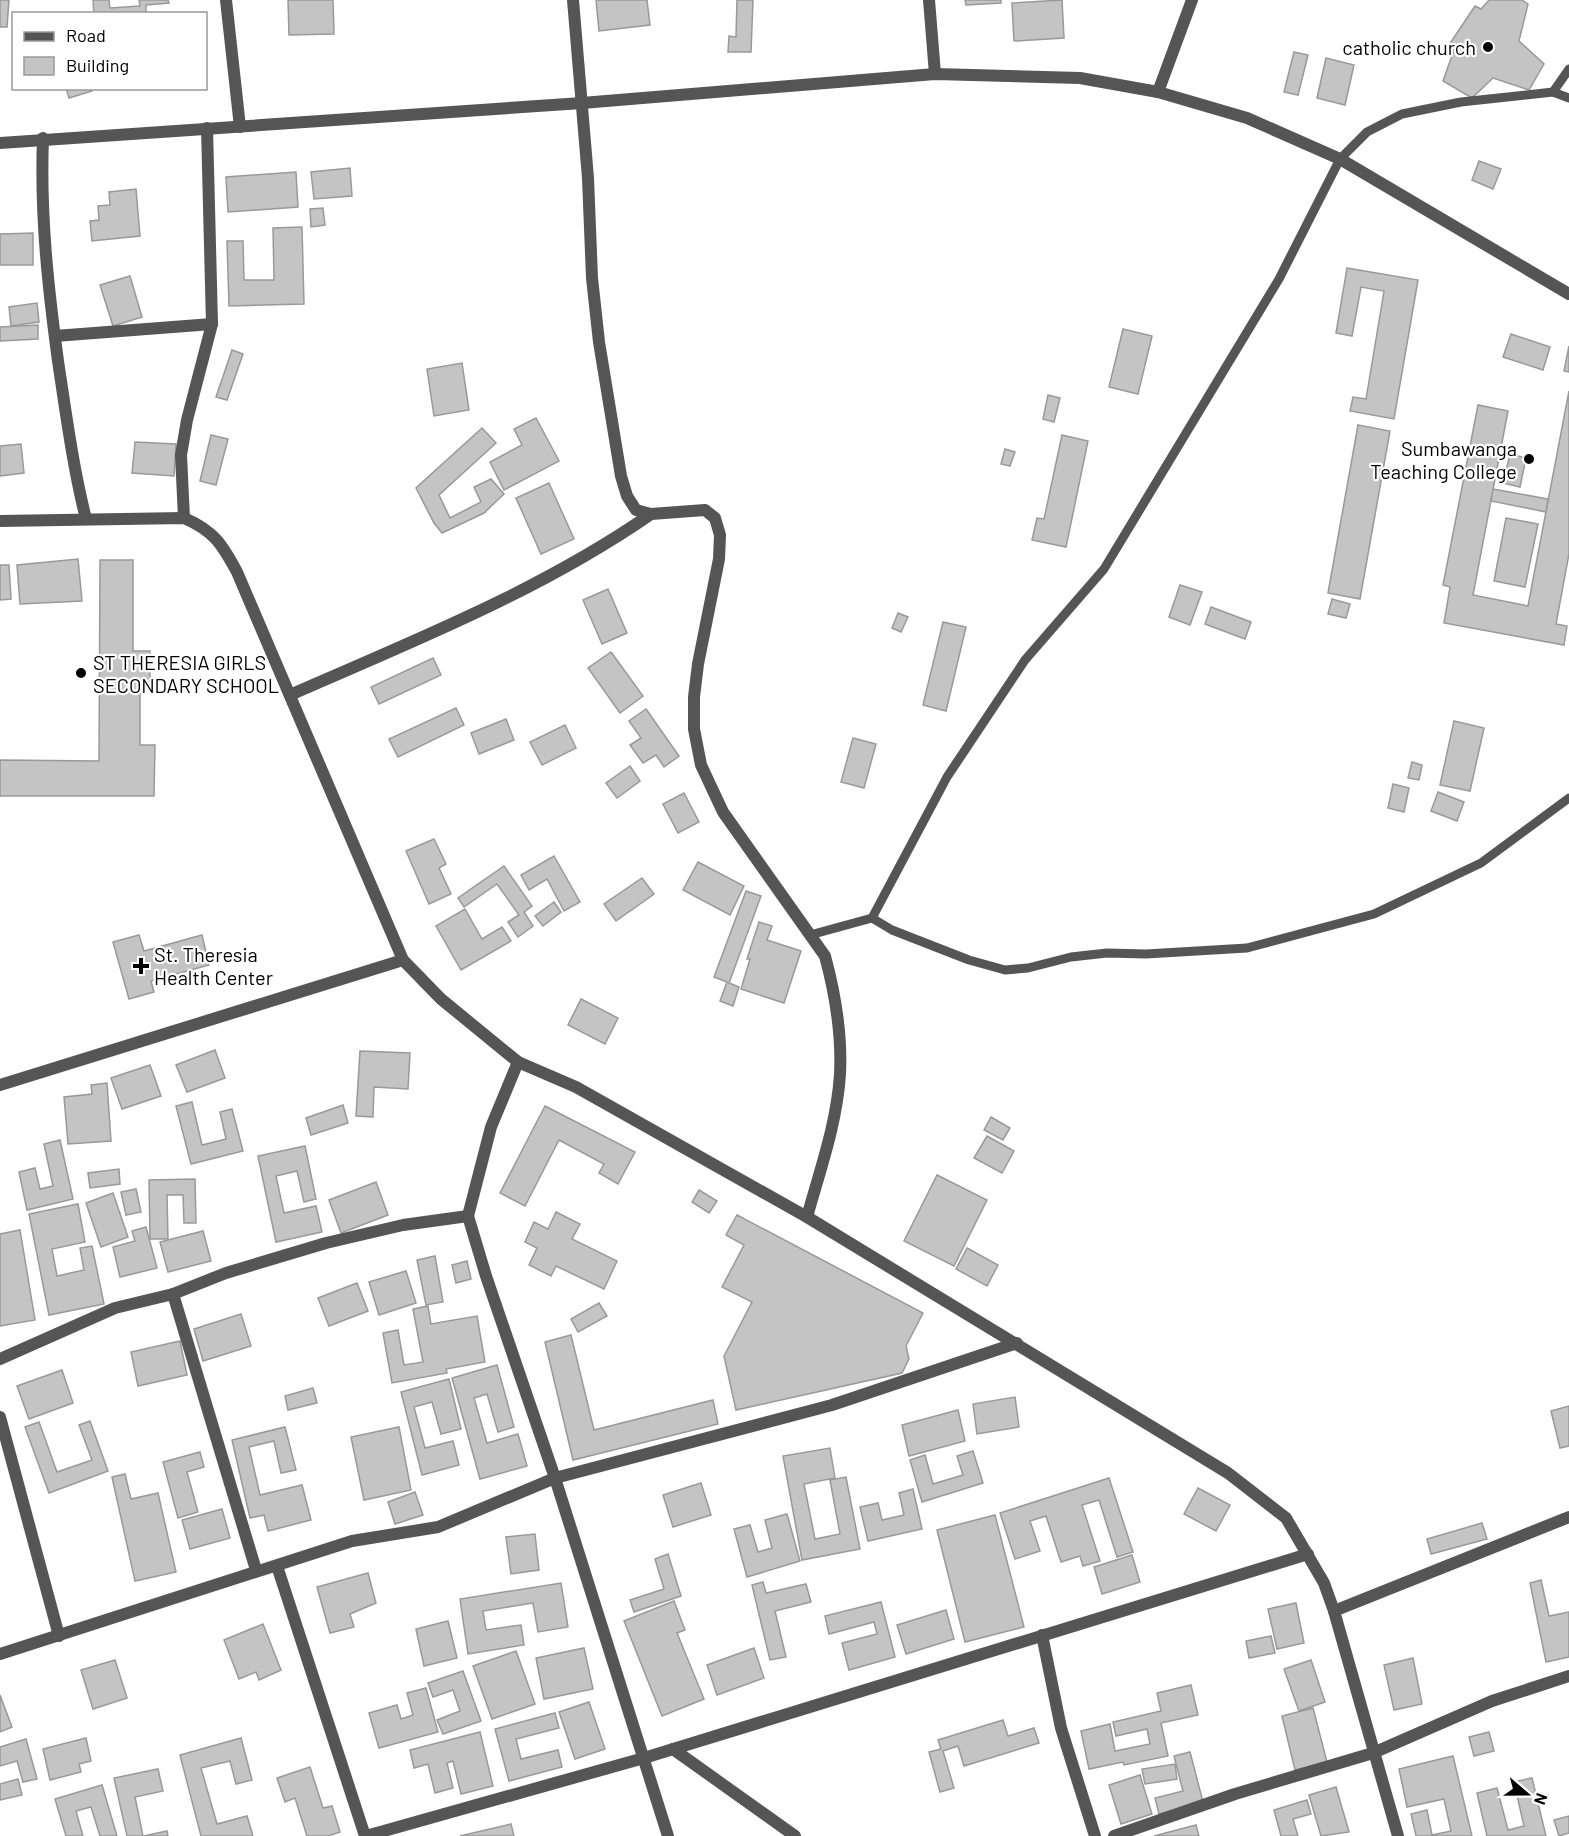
<svg xmlns="http://www.w3.org/2000/svg" width="1569" height="1836" font-family="Barlow,sans-serif">
	<style>
		.building { fill: #c4c4c4; stroke: #999; stroke-width: 1.5 }
		.lines { fill: none; stroke-linecap: round; stroke-linejoin: round }
		.service { stroke: #555; stroke-width: 9 }
		.minor { stroke: #555; stroke-width: 12 }
		.poi-dot { fill: #000; stroke: #fff; stroke-width: 2 }
		.labels { text-anchor: middle; dominant-baseline: central; stroke-width: 4.5; stroke-linejoin: round; paint-order: stroke }
		.poi-label { font-size: 20px; fill: #000; stroke: #fff; text-anchor: end }
	</style>
	<rect width="100%" height="100%" fill="#fff"/>
	<g class="building">
		<path d="M0,0H9L7,27H0Z"/>
		<path d="M93,0H109L110,8L140,6L139,0H168L169,3L146,5V14H94Z"/>
		<path d="M288,0H333L334,34L289,35Z"/>
		<path d="M596,0H647L650,25L599,31Z"/>
		<path d="M737,0H753L751,52H728L729,36L736,37Z"/>
		<path d="M965,0H1001V3L966,5Z"/>
		<path d="M1062,0L1064,38L1014,41L1012,3Z"/>
		<path d="M1489,0H1522L1528,4L1519,41L1544,64L1529,90L1493,78L1472,98L1443,81L1454,50L1449,45L1475,6L1481,9Z"/>
		<path d="M1294,52L1308,55L1298,95L1284,92Z"/>
		<path d="M1326,58L1354,65L1345,105L1317,98Z"/>
		<path d="M66,88H91L92,91L69,98Z"/>
		<path d="M1479,161L1501,169L1493,189L1472,180Z"/>
		<path d="M350,168L352,196L314,199L311,172Z"/>
		<path d="M296,172L298,207L228,212L226,177Z"/>
		<path d="M136,189L140,236L92,241L90,221L99,220L98,206L110,205L109,192Z"/>
		<path d="M323,208L325,225L311,227L310,209Z"/>
		<path d="M302,227L304,304L229,306L227,241H243L244,280H274L273,228Z"/>
		<path d="M33,233V265H0V234Z"/>
		<path d="M1347,268L1418,280L1394,419L1350,411L1353,397L1366,399L1384,291L1361,287L1352,336L1336,333Z"/>
		<path d="M130,276L142,317L113,326L100,285Z"/>
		<path d="M37,303L39,322L11,326L9,307Z"/>
		<path d="M38,325V339L0,341V327Z"/>
		<path d="M1123,329L1152,336L1138,394L1109,387Z"/>
		<path d="M1511,334L1550,347L1543,370L1503,357Z"/>
		<path d="M1569,346V372L1564,371Z"/>
		<path d="M232,350L243,354L227,400L216,397Z"/>
		<path d="M462,363L469,410L434,416L427,369Z"/>
		<path d="M1569,391V554L1556,624L1567,626L1564,645L1444,623L1450,587L1443,585L1478,405L1508,411L1473,595L1528,606Z"/>
		<path d="M1048,395L1060,398L1054,422L1043,419Z"/>
		<path d="M536,418L559,461L504,490L490,462L522,445L514,429Z"/>
		<path d="M1358,425L1390,431L1360,599L1328,593Z"/>
		<path d="M482,428L496,443L439,495L450,518L481,502L474,487L491,479L504,494L484,513L442,533L434,523L416,488Z"/>
		<path d="M211,435L228,439L216,485L200,481Z"/>
		<path d="M1062,435L1088,441L1066,547L1032,540L1037,518L1044,519Z"/>
		<path d="M135,442L176,444L174,476L132,473Z"/>
		<path d="M21,444L24,473L0,476V446Z"/>
		<path d="M1005,449L1015,452L1010,466L1001,464Z"/>
		<path d="M1510,454L1526,458L1520,487L1503,483Z"/>
		<path d="M549,483L574,539L541,554L516,498Z"/>
		<path d="M1493,489L1548,499L1546,512L1491,501Z"/>
		<path d="M1506,518L1538,524L1525,587L1494,581Z"/>
		<path d="M78,559L82,601L20,604L17,565Z"/>
		<path d="M100,560H133V651H150V690H140V745H155L154,796H0V760L99,761Z"/>
		<path d="M0,565H9L11,599L0,600Z"/>
		<path d="M1180,585L1202,592L1190,625L1169,617Z"/>
		<path d="M608,589L627,633L602,644L583,600Z"/>
		<path d="M1332,599L1350,604L1346,618L1328,614Z"/>
		<path d="M1211,607L1251,622L1245,639L1205,624Z"/>
		<path d="M898,613L908,617L901,632L892,628Z"/>
		<path d="M943,622L966,627L946,711L923,705Z"/>
		<path d="M611,652L643,696L620,713L588,668Z"/>
		<path d="M433,658L441,675L379,704L371,687Z"/>
		<path d="M456,708L464,725L398,757L389,739Z"/>
		<path d="M646,709L679,756L664,767L656,755L643,763L630,745L641,738L629,721Z"/>
		<path d="M506,719L514,740L479,754L471,733Z"/>
		<path d="M1454,721L1484,728L1470,791L1440,785Z"/>
		<path d="M565,725L576,748L542,765L530,742Z"/>
		<path d="M853,738L876,744L864,788L841,782Z"/>
		<path d="M1412,762L1422,765L1419,780L1408,778Z"/>
		<path d="M630,766L640,781L617,798L606,783Z"/>
		<path d="M1393,784L1409,788L1404,812L1388,808Z"/>
		<path d="M1438,792L1464,802L1457,821L1431,811Z"/>
		<path d="M684,793L699,822L678,833L663,804Z"/>
		<path d="M434,839L446,864L439,868L451,894L429,904L406,851Z"/>
		<path d="M554,856L580,902L564,911L547,879L529,890L521,875Z"/>
		<path d="M698,862L744,886L730,915L683,890Z"/>
		<path d="M504,866L532,906L524,912L533,926L518,937L508,922L519,915L497,884L464,907L458,898Z"/>
		<path d="M642,878L654,894L616,921L604,904Z"/>
		<path d="M746,891L761,896L729,983L739,987L733,1006L720,1001L727,982L714,977Z"/>
		<path d="M554,902L561,912L543,926L535,916Z"/>
		<path d="M465,909L482,939L502,927L511,941L461,970L436,926Z"/>
		<path d="M759,922L772,926L767,940L801,951L784,1003L741,989L750,959H747Z"/>
		<path d="M139,935L144,951L202,935L209,965L151,981L154,992L129,999L113,942Z"/>
		<path d="M581,999L618,1018L605,1044L568,1025Z"/>
		<path d="M215,1050L225,1078L187,1092L176,1065Z"/>
		<path d="M360,1051L410,1053L408,1089L374,1087L373,1117L356,1116Z"/>
		<path d="M150,1065L161,1096L122,1109L111,1078Z"/>
		<path d="M107,1083L111,1141L68,1144L64,1097L92,1094L91,1085Z"/>
		<path d="M192,1102L202,1145L226,1139L220,1112L232,1109L243,1151L191,1164L176,1106Z"/>
		<path d="M343,1105L348,1123L311,1135L306,1118Z"/>
		<path d="M545,1106L635,1152L618,1184L599,1173L604,1164L559,1140L525,1206L500,1193Z"/>
		<path d="M991,1117L1010,1128L1003,1140L984,1130Z"/>
		<path d="M987,1136L1014,1151L1002,1173L974,1158Z"/>
		<path d="M60,1140L73,1199L27,1210L19,1172L35,1168L40,1189L53,1186L44,1144Z"/>
		<path d="M305,1146L316,1199L304,1202L297,1171L276,1176L284,1213L316,1206L322,1232L276,1242L258,1156Z"/>
		<path d="M119,1169L120,1184L90,1188L88,1173Z"/>
		<path d="M937,1175L987,1200L954,1266L904,1241Z"/>
		<path d="M195,1179L196,1223H184L183,1195H167L168,1239H150L149,1180Z"/>
		<path d="M376,1182L388,1215L341,1233L329,1200Z"/>
		<path d="M136,1189L141,1212L126,1215L121,1192Z"/>
		<path d="M699,1190L717,1201L709,1213L692,1202Z"/>
		<path d="M113,1193L128,1237L101,1247L86,1203Z"/>
		<path d="M78,1204L85,1242L52,1249L57,1276L84,1270L80,1248L92,1246L104,1304L49,1315L29,1214Z"/>
		<path d="M556,1212L580,1224L572,1239L617,1261L604,1289L556,1266L551,1276L529,1265L537,1248L525,1242L534,1222L548,1229Z"/>
		<path d="M737,1215L923,1313L906,1346L909,1359L902,1373L736,1410L724,1356L752,1302L722,1287L744,1245L726,1235Z"/>
		<path d="M146,1227L157,1268L120,1277L113,1247L135,1241L132,1231Z"/>
		<path d="M20,1230L35,1320L0,1326V1234Z"/>
		<path d="M203,1231L211,1261L168,1272L160,1242Z"/>
		<path d="M967,1248L998,1265L987,1286L956,1269Z"/>
		<path d="M435,1256L443,1302L426,1305L417,1260Z"/>
		<path d="M467,1261L471,1279L456,1283L452,1265Z"/>
		<path d="M406,1271L416,1303L379,1315L369,1282Z"/>
		<path d="M357,1283L368,1311L329,1326L318,1298Z"/>
		<path d="M599,1303L607,1316L578,1332L571,1319Z"/>
		<path d="M428,1306L431,1324L477,1316L485,1362L446,1369L447,1373L392,1383L383,1333L398,1330L404,1365L423,1362L413,1309Z"/>
		<path d="M241,1314L251,1346L203,1361L194,1329Z"/>
		<path d="M571,1335L594,1430L713,1400L718,1424L573,1460L545,1342Z"/>
		<path d="M180,1341L187,1375L138,1386L131,1352Z"/>
		<path d="M497,1365L514,1427L498,1432L487,1394L474,1398L487,1443L518,1434L527,1466L480,1479L452,1378Z"/>
		<path d="M62,1370L73,1403L29,1419L17,1386Z"/>
		<path d="M449,1379L461,1429L441,1434L432,1402L414,1407L425,1448L453,1441L459,1465L422,1475L401,1392Z"/>
		<path d="M313,1388L317,1403L288,1410L285,1396Z"/>
		<path d="M1015,1397L1019,1427L977,1434L973,1404Z"/>
		<path d="M1569,1406V1446L1560,1448L1551,1411Z"/>
		<path d="M958,1410L965,1441L909,1456L902,1425Z"/>
		<path d="M90,1421L108,1471L49,1493L25,1427L39,1422L57,1472L92,1460L79,1425Z"/>
		<path d="M285,1427L296,1470L281,1473L274,1441L249,1447L260,1495L302,1485L311,1520L268,1531L264,1515L250,1518L232,1440Z"/>
		<path d="M399,1427L411,1490L364,1500L351,1437Z"/>
		<path d="M830,1448L835,1478L804,1484L815,1539L840,1534L830,1480L846,1477L860,1549L802,1560L783,1456Z"/>
		<path d="M973,1451L983,1483L922,1502L910,1460L925,1455L933,1484L963,1475L957,1456Z"/>
		<path d="M200,1452L204,1467L187,1472L198,1512L178,1518L163,1462Z"/>
		<path d="M125,1474L131,1499L158,1493L176,1572L135,1581L112,1477Z"/>
		<path d="M1109,1478L1133,1552L1117,1557L1099,1500L1082,1505L1100,1561L1083,1566L1080,1556L1061,1562L1046,1516L1030,1521L1040,1551L1015,1559L1000,1513Z"/>
		<path d="M701,1483L711,1515L673,1527L663,1495Z"/>
		<path d="M1198,1488L1230,1505L1216,1531L1184,1514Z"/>
		<path d="M913,1489L922,1529L868,1541L860,1507L878,1503L882,1520L904,1515L899,1493Z"/>
		<path d="M415,1492L423,1515L395,1524L388,1502Z"/>
		<path d="M222,1509L230,1538L190,1549L182,1520Z"/>
		<path d="M787,1514L800,1561L747,1577L734,1529L750,1525L758,1552L772,1548L765,1520Z"/>
		<path d="M995,1515L1024,1627L965,1642L937,1530Z"/>
		<path d="M1482,1523L1487,1539L1431,1554L1427,1539Z"/>
		<path d="M535,1534L539,1570L511,1574L506,1537Z"/>
		<path d="M668,1554L681,1596L634,1612L630,1600L664,1589L655,1559Z"/>
		<path d="M1132,1555L1140,1582L1102,1594L1094,1567Z"/>
		<path d="M368,1573L376,1603L350,1614L354,1627L330,1633L317,1587Z"/>
		<path d="M1541,1580L1549,1616L1569,1612V1657L1546,1662L1530,1583Z"/>
		<path d="M763,1582L766,1593L806,1584L811,1602L775,1611L786,1657L770,1660L752,1585Z"/>
		<path d="M561,1583L568,1627L538,1632L533,1603L483,1611L486,1630L521,1625L524,1645L468,1654L460,1599Z"/>
		<path d="M674,1601L685,1630L677,1633L704,1699L662,1716L624,1621Z"/>
		<path d="M881,1602L895,1657L849,1670L842,1643L877,1634L874,1622L829,1634L825,1616Z"/>
		<path d="M1296,1603L1304,1643L1277,1649L1268,1609Z"/>
		<path d="M946,1610L954,1639L906,1654L897,1625Z"/>
		<path d="M448,1621L457,1658L424,1666L416,1629Z"/>
		<path d="M263,1624L281,1670L259,1680L256,1672L239,1679L224,1640Z"/>
		<path d="M1271,1636L1275,1653L1249,1658L1246,1641Z"/>
		<path d="M584,1648L593,1689L544,1699L536,1658Z"/>
		<path d="M754,1648L764,1678L717,1695L707,1665Z"/>
		<path d="M516,1651L535,1704L492,1719L473,1666Z"/>
		<path d="M1413,1658L1422,1704L1394,1710L1384,1665Z"/>
		<path d="M115,1660L127,1698L93,1709L81,1670Z"/>
		<path d="M1311,1660L1325,1702L1299,1711L1284,1669Z"/>
		<path d="M463,1671L481,1721L443,1734L437,1720L460,1711L453,1690L433,1697L428,1683Z"/>
		<path d="M1191,1685L1198,1715L1161,1723L1168,1756L1124,1765L1123,1762L1089,1769L1081,1731L1110,1724L1115,1751L1150,1744L1147,1729L1116,1736L1113,1722L1161,1711L1157,1693Z"/>
		<path d="M426,1688L438,1732L379,1748L369,1713L397,1705L401,1719L413,1715L407,1693Z"/>
		<path d="M0,1695L12,1727L0,1732Z"/>
		<path d="M589,1702L605,1749L575,1759L559,1712Z"/>
		<path d="M1313,1708L1327,1762L1295,1770L1282,1716Z"/>
		<path d="M555,1713L559,1728L516,1739L521,1759L558,1750L562,1767L509,1781L495,1729Z"/>
		<path d="M1003,1720L1008,1736L1034,1728L1039,1743L964,1766L958,1746L943,1751L954,1788L940,1792L929,1752L941,1749L938,1740Z"/>
		<path d="M480,1732L493,1786L461,1794L453,1761L447,1763L453,1788L435,1793L428,1764L414,1768L410,1750Z"/>
		<path d="M1489,1732L1494,1751L1474,1756L1469,1737Z"/>
		<path d="M86,1738L91,1761L79,1764L81,1772L50,1780L43,1749Z"/>
		<path d="M241,1738L252,1780L236,1784L230,1761L201,1768L217,1824L247,1816L253,1836H201L180,1755Z"/>
		<path d="M26,1739L37,1779L23,1782L17,1761L0,1766V1747Z"/>
		<path d="M1190,1752L1203,1802L1159,1814L1155,1798L1183,1791L1174,1756Z"/>
		<path d="M1453,1756L1472,1836H1416L1411,1814L1427,1810L1432,1835L1451,1831L1444,1799L1407,1807L1399,1769Z"/>
		<path d="M1175,1764L1177,1779L1145,1784L1142,1769Z"/>
		<path d="M310,1767L323,1808L332,1806L340,1832L328,1836H307L295,1798L285,1802L277,1778Z"/>
		<path d="M158,1769L163,1791L135,1797L143,1836H127L114,1778Z"/>
		<path d="M1140,1775L1152,1814L1121,1824L1109,1785Z"/>
		<path d="M1532,1778L1546,1836H1487L1477,1793L1497,1788L1508,1830L1524,1826L1514,1782Z"/>
		<path d="M18,1779L22,1795L0,1800V1784Z"/>
		<path d="M102,1785L117,1836H100L91,1807L76,1811L83,1836H66L55,1799Z"/>
		<path d="M1336,1787L1349,1832L1321,1836L1309,1795Z"/>
		<path d="M1307,1800L1311,1814L1293,1819L1298,1836H1281L1274,1810Z"/>
		<path d="M1569,1816V1833L1559,1836L1554,1820Z"/>
		<path d="M511,1824L514,1836H460Z"/>
		<path d="M1196,1825L1199,1836H1154Z"/>
		<path d="M167,1831L168,1836H144Z"/>
	</g>
	<g class="lines">
		<g class="service">
			<path d="M1553,92L1569,69"/>
			<path d="M872,918L892,930L969,960L1005,970L1028,968L1071,957L1107,953L1146,954L1247,948L1374,914L1481,863L1569,798"/>
			<path d="M810,935L872,918L947,777L1025,660L1104,569L1279,279L1340,159L1367,132L1402,114L1461,102L1553,92L1569,98"/>
		</g>
		<g class="minor">
			<path d="M226,0L240,127"/>
			<path d="M573,0L588,178L592,278L599,342L621,476L627,496L636,510L651,514L705,510L715,518L720,535L719,559L698,664L694,697V729L701,765L723,812L825,956C835,993 842,1035 840,1074C837,1123 820,1170 807,1217"/>
			<path d="M929,0L935,74"/>
			<path d="M1158,92L1192,0"/>
			<path d="M43,138C40,214 48,287 58,361C66,414 73,467 86,519"/>
			<path d="M0,143L582,103L935,74L1080,78L1158,92L1247,118L1340,159L1569,294"/>
			<path d="M55,336L212,324"/>
			<path d="M184,518L181,455L187,420L212,324L207,128"/>
			<path d="M0,521L184,518C214,531 222,544 237,572L403,960L441,999L518,1062L576,1087L807,1217L1228,1473L1286,1518L1324,1583L1334,1611L1398,1836"/>
			<path d="M290,695C413,641 540,591 651,514"/>
			<path d="M518,1062L491,1127L468,1216L486,1276L555,1478L668,1836"/>
			<path d="M0,1085L403,960"/>
			<path d="M173,1294L256,1570"/>
			<path d="M0,1359L115,1308L173,1294L226,1273L326,1243L403,1225L468,1216"/>
			<path d="M0,1417L59,1636"/>
			<path d="M277,1566L365,1836"/>
			<path d="M1334,1611L1569,1517"/>
			<path d="M1042,1635L1061,1728L1095,1836"/>
			<path d="M0,1654L352,1541L438,1527L555,1478L832,1405L1017,1343"/>
			<path d="M673,1749L795,1836"/>
			<path d="M366,1836L644,1758L1308,1554"/>
			<path d="M1114,1836L1235,1794L1373,1753L1492,1701L1569,1676"/>
		</g>
	</g>
	<g class="poi-dot">
		<circle cx="1488" cy="47" r="6"/>
		<circle cx="1529" cy="459" r="6"/>
		<circle cx="81" cy="673" r="6"/>
		<path d="M138 957h6v6h6v6h-6v6h-6v-6h-6v-6h6z"/>
	</g>
	<g class="labels">
		<g class="poi-label">
			<text x="1476" y="47">catholic church</text>
			<text x="1517" y="448">Sumbawanga<tspan x="1517" dy="23">Teaching College</tspan></text>
			<text x="93" y="662" text-anchor="start">ST THERESIA GIRLS<tspan x="93" dy="23">SECONDARY SCHOOL</tspan></text>
			<text x="154" y="954" text-anchor="start">St. Theresia<tspan x="154" dy="23">Health Center</tspan></text>
		</g>
	</g>
	<rect x="12" y="12" width="195" height="78" fill="#ffffff" stroke="#999999" stroke-width="1.5"/>
	<rect x="24" y="32" width="30" height="9" fill="#555555" stroke="#999999" stroke-width="1.5"/>
	<text x="66" y="42" font-size="18" fill="#000000">Road</text>
	<rect x="24" y="57" width="30" height="18" fill="#c4c4c4" stroke="#999999" stroke-width="1.5"/>
	<text x="66" y="72" font-size="18" fill="#000000">Building</text>
	<g transform="translate(1527 1794) rotate(110)" stroke="#ffffff" stroke-width="4.5" paint-order="stroke">
	<path d="M0-4.5L10 22L0 15L-10 22Z" fill="#000000"/>
	<text y="-9" font-size="16" font-weight="bold" text-anchor="middle" fill="#000000">N</text>
	</g>
</svg>
